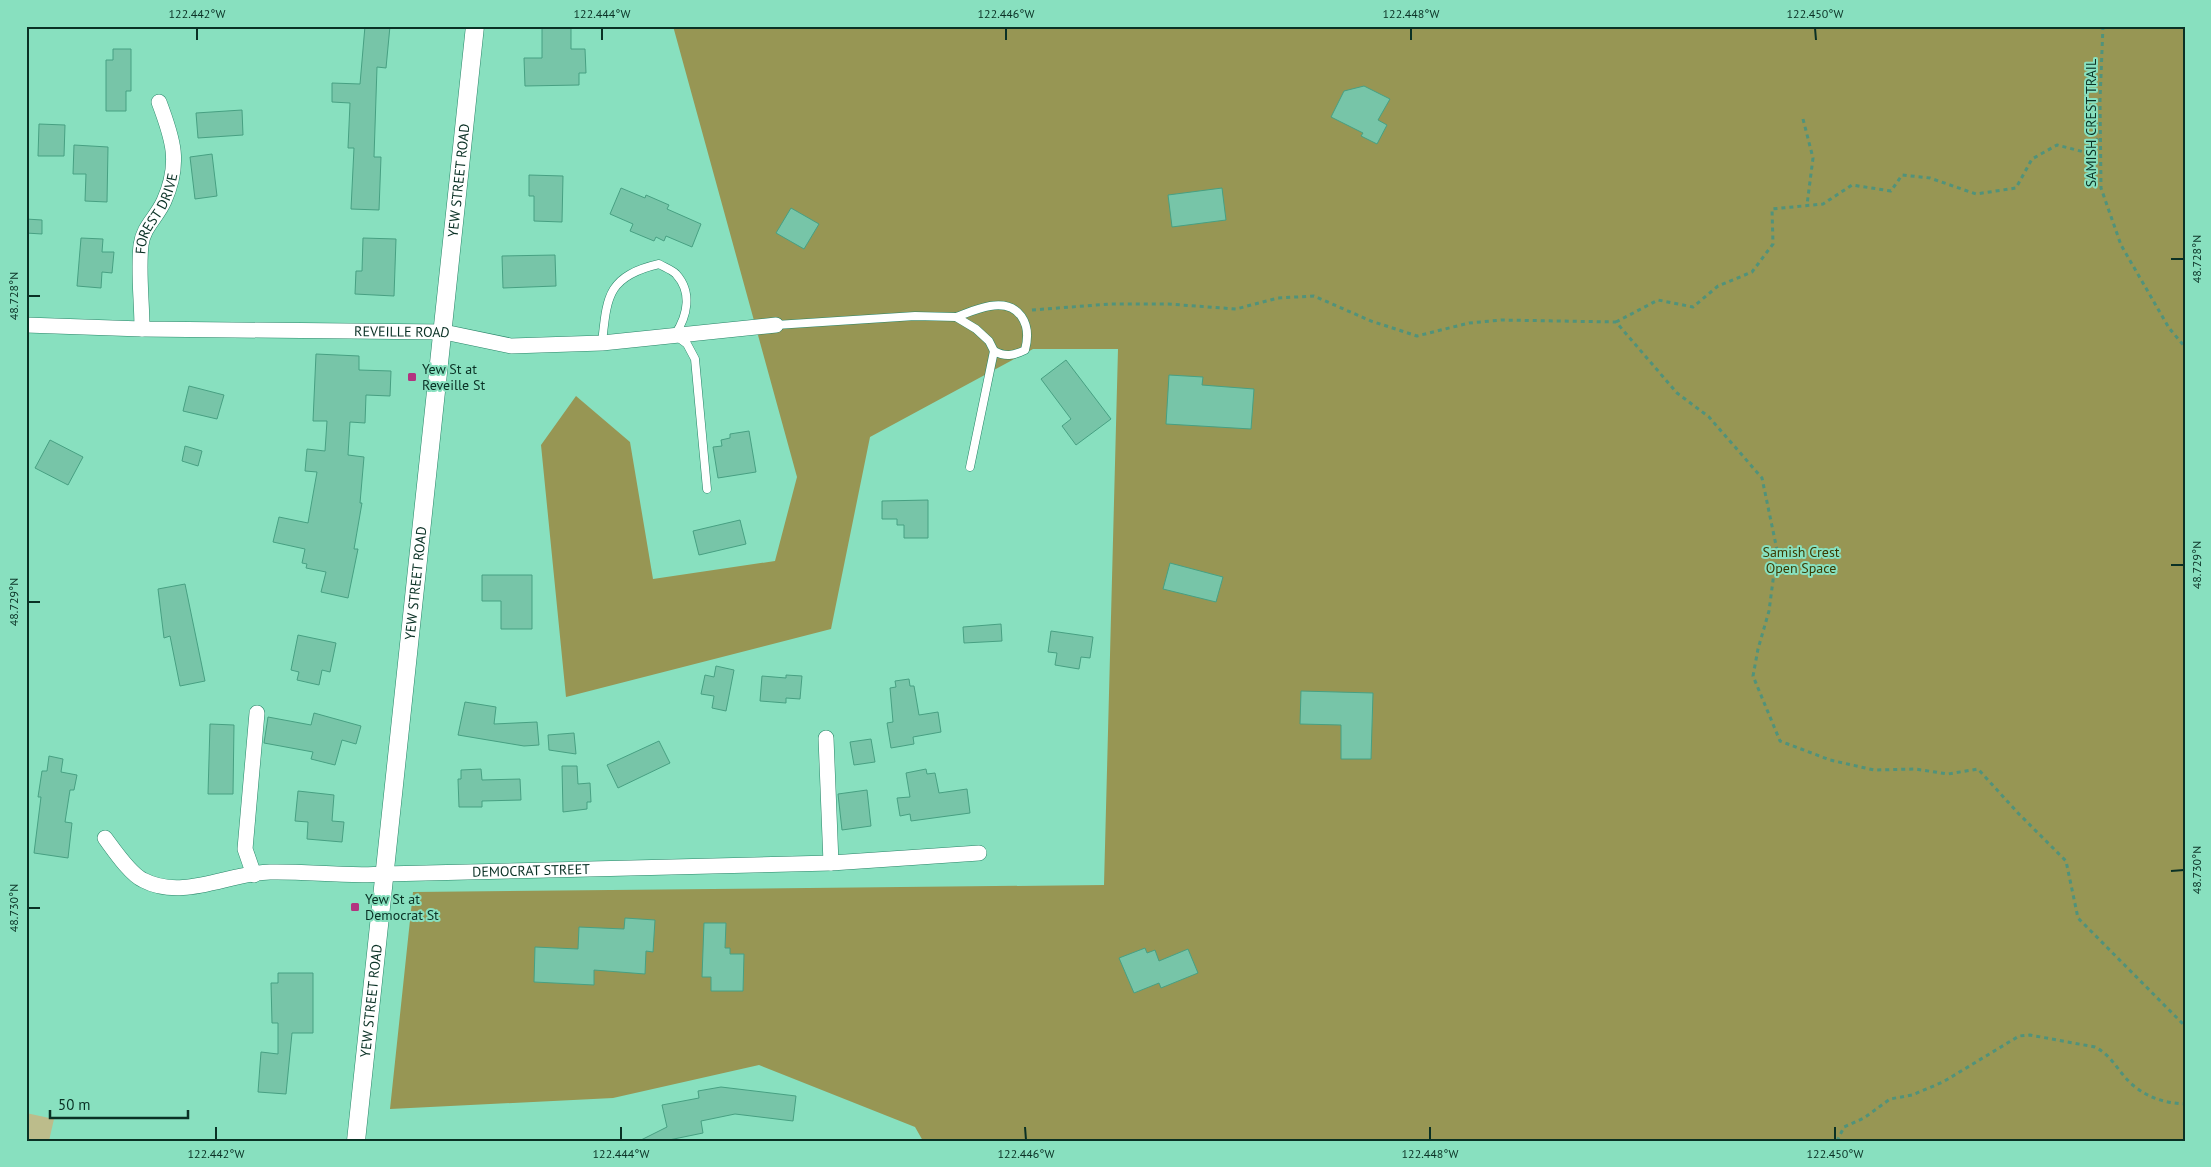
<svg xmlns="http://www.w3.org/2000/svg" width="2211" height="1167" font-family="'PT Sans',sans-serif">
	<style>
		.green { fill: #bcbc8b }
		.forest { fill: #979654 }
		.building { fill: #77c5a8; stroke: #47a082 }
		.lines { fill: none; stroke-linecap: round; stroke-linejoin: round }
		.service-casing { stroke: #288568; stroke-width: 9 }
		.minor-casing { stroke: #288568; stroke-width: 16 }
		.tertiary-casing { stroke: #288568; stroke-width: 19 }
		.path { stroke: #50937b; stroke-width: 3; stroke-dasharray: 4 4; stroke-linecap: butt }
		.service { stroke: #fff; stroke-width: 8 }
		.minor { stroke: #fff; stroke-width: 15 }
		.tertiary { stroke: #fff; stroke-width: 18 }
		.ticks { fill: none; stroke: #0a3125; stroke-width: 2 }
		.poi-dot { fill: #b3337f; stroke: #88e0bf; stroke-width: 2 }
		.labels { text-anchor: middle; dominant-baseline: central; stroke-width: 4; stroke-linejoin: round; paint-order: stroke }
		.street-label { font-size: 14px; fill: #0a3125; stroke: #88e0bf }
		.poi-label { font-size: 14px; fill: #0a3125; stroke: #88e0bf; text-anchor: start }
		.park-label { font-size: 14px; fill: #3c3b04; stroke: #88e0bf }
		.neatline { fill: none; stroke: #0a3125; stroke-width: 2 }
		.ticks-label { font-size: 12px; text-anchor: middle; fill: #0a3125 }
	</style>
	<rect width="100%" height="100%" fill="#88e0bf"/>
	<path class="green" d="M26,1113L54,1119L49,1141H26Z"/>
	<path class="forest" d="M673,26H2185V1141H923L915,1127L759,1065L613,1098L390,1109L413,892L1104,885L1118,349H1033L870,437L831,629L566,697L541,445L576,396L630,442L653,579L775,561L797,477Z"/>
	<g class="building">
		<path d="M365,26H390L386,68L377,67L374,157H381L379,210L351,209L354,148H348L350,103L332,102V83L360,84Z"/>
		<path d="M571,26V49H585L586,73H579V85L525,86L524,58H542V27Z"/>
		<path d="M113,49H131V91H126V111H106V60H113Z"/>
		<path d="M1364,86L1390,99L1378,120L1387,125L1377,144L1361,136L1363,133L1331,117L1344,91Z"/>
		<path d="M242,110L243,135L198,138L196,113Z"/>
		<path d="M39,124L65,125L64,156H38Z"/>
		<path d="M74,145L108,147L107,202L85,201L86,174H73Z"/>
		<path d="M212,154L217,196L195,199L190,157Z"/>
		<path d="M529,175L563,176L562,222L534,221V196H529Z"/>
		<path d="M621,188L645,198L646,195L669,205L667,209L701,224L692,247L666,236L664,241L656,237L654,241L630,231L633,224L610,214Z"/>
		<path d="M1222,188L1226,220L1172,227L1168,195Z"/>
		<path d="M791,208L819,224L804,249L776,233Z"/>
		<path d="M26,219L42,220V234L26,233Z"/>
		<path d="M81,238L103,239L102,252H114L112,273L102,272L101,288L77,286Z"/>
		<path d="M363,238L396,239L394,296L355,294L356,271H362Z"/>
		<path d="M555,255L556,286L503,288L502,256Z"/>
		<path d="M316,354L359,356V370L391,371L390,396L366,395L365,423L350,422L348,455L364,457L360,503H362L354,549H358L348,598L321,592L326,572L306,568L307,564L302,563L305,549L273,542L279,517L308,523L317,472L305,471L307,449L325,451L327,421H313Z"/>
		<path d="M1066,360L1111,419L1076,445L1062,426L1071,419L1041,379Z"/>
		<path d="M1169,375L1203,377L1202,385L1254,389L1251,429L1166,424Z"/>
		<path d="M189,386L224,395L217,419L183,411Z"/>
		<path d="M749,431L756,472L718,478L713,447L722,446L721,440L730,438V434Z"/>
		<path d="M50,440L83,457L68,485L35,468Z"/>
		<path d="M185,446L202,451L198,466L182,461Z"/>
		<path d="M928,500V538H904V525H897V519H882V501Z"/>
		<path d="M740,520L746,544L699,555L693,531Z"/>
		<path d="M1170,563L1223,577L1216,602L1163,589Z"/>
		<path d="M482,575H532V629H501V601H482Z"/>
		<path d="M185,584L205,681L180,686L170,636L164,638L158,589Z"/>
		<path d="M1001,624L1002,641L964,643L963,627Z"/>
		<path d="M1051,631L1093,637L1090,658L1081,657L1079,669L1055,665L1057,653L1048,652Z"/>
		<path d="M298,635L336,643L330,672L322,670L319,685L297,680L299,672L291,670Z"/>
		<path d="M716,666L734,670L726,711L712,708L714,696L701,694L705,675L714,677Z"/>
		<path d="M786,675L802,676L800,699L786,698V703L760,701L762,676L786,678Z"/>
		<path d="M909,679L910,686H914L919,715L938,712L941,732L913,737L914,744L891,748L887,723L893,722L890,688L896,687L895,681Z"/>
		<path d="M1301,691L1373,693L1371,759H1341V725L1300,724Z"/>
		<path d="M465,702L496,707L494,724L537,722L539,745L524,746L458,735Z"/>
		<path d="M314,713L361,726L356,744L342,740L335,765L311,759L313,752L264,743L268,717L311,725Z"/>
		<path d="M210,724L234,725L233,794H208Z"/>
		<path d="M574,733L576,754L549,750L548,735Z"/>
		<path d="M871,739L875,762L854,765L850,742Z"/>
		<path d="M659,741L670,763L618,788L607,765Z"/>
		<path d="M49,756L63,759L61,772L77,775L74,790H70L65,822L72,823L68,858L34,853L41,797H38L42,771H47Z"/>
		<path d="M562,766H577L578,784L590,783L591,802H587V809L563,812Z"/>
		<path d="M481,769L482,780L520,779L521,800L482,801V807H459L458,779H461V770Z"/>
		<path d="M926,769L927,774L935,773L939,793L967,789L970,813L911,821L910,814L900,816L897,798L910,797L906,773Z"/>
		<path d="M867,790L871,826L842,830L838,794Z"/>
		<path d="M298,791L334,795L332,821L344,822L342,842L307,839L308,822L295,821Z"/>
		<path d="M625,918L655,920L653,952L646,951L645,974L594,970V985L534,982L535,947L578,949L579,927L624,929Z"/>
		<path d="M704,923H726L725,948H730V954H744L743,991H711V977H702Z"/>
		<path d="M1145,948L1147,953L1155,950L1159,961L1188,949L1198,973L1161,988L1159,983L1134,993L1119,958Z"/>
		<path d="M278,973H313V1033H292L286,1094L258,1092L261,1052L278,1054V1023H272L271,983H278Z"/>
		<path d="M721,1087L796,1096L793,1121L735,1114L701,1121L703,1133L664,1141H639L667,1127L662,1105L699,1098L698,1091Z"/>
	</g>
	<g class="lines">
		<g class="service-casing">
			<g id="service">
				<path d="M956,317C967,313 978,308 990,306C1020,301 1032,324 1025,350C1013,356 1005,357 994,351"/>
				<path d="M776,325L915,316L956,317L976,329L989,341L994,351L970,467"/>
				<path d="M602,343C607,297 607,276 659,264C664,267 672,270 676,274C693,293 687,316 675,335L687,344L695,359L707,489"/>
			</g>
		</g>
		<g class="minor-casing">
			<g id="minor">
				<path id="s1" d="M26,325L142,329L444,332L511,346L602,343L776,325"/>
				<path id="s2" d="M142,329C142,301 138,272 141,245C143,227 157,217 164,201C181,163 173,139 159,102"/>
				<path d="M826,738L831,863"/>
				<path id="s3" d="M105,838C114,850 130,874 143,880C183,901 228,873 270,872C308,871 345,877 384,874L831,863L979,853"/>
				<path d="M254,875L245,849L257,713"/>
			</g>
		</g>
		<g class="tertiary-casing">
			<g id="tertiary">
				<path id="s4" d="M356,1141L475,26"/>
			</g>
		</g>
		<g class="path">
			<path d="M2103,26L2100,100L2101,188L2121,245L2169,328L2185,347"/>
			<path d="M1803,119L1813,158L1807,205"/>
			<path d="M1032,310L1110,304H1168L1236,309L1278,298L1314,296L1371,321L1417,336L1469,323L1501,320L1616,322L1677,393L1709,417L1762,478L1777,550L1769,611L1758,649L1753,676L1780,741L1830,760L1874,770L1915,769L1948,774L1978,769L2018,813L2066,861L2078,918L2185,1026"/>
			<path d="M1616,322L1658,300L1693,307L1718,286L1752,272L1773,244L1772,209L1823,204L1852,185L1891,191L1902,175L1930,178L1976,194L2016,188L2032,159L2057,145L2088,153L2100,135"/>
			<path d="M1837,1141L1844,1127L1864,1118L1890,1099L1912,1095L1943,1082L2019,1036L2030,1035L2095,1047C2113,1056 2119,1074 2134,1086C2149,1098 2165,1103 2185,1104"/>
		</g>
		<use href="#service" class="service"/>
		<use href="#minor" class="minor"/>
		<use href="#tertiary" class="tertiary"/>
	</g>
	<path class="ticks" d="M197,28V40M602,28V40M1006,28V40M1411,28V40M1815,28L1816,40M2171,259H2184M28,296H40M2171,565H2184M28,602H40M2171,871L2184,870M28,908H40M216,1127V1140M621,1127V1140M1025,1127L1026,1140M1430,1127V1140M1835,1127V1140"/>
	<g class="poi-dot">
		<rect x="407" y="372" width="10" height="10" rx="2.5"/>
		<rect x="350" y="902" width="10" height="10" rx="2.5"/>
	</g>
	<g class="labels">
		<g class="street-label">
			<text transform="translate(2091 123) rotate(-90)">SAMISH CREST TRAIL</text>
			<text stroke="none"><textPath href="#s4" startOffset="966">YEW STREET ROAD</textPath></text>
			<text stroke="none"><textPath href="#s2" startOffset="119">FOREST DRIVE</textPath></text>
			<text stroke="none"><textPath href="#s1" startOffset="376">REVEILLE ROAD</textPath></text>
			<text stroke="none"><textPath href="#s4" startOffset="561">YEW STREET ROAD</textPath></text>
			<text stroke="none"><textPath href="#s3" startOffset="448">DEMOCRAT STREET</textPath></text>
			<text stroke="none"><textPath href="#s4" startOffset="141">YEW STREET ROAD</textPath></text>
		</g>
		<g class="poi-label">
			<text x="422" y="369">Yew St at<tspan x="422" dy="16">Reveille St</tspan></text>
			<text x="365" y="899">Yew St at<tspan x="365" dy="16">Democrat St</tspan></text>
		</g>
		<g class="park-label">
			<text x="1801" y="552">Samish Crest<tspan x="1801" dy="16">Open Space</tspan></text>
		</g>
	</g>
	<rect width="2211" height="1167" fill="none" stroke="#88e0bf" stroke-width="55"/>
	<path d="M50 1110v8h138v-8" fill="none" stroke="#0a3125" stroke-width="2.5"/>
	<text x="58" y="1110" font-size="15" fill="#0a3125" stroke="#88e0bf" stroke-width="4" paint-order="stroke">50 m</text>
	<rect x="28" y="28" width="2156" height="1112" class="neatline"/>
	<g class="ticks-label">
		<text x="197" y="18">122.442°W</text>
		<text x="602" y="18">122.444°W</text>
		<text x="1006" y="18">122.446°W</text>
		<text x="1411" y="18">122.448°W</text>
		<text x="1815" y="18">122.450°W</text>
		<text transform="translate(2197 259) rotate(-90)" y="4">48.728°N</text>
		<text transform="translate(14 296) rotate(-90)" y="4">48.728°N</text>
		<text transform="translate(2197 565) rotate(-90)" y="4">48.729°N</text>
		<text transform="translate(14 602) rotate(-90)" y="4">48.729°N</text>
		<text transform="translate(2197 870) rotate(-90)" y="4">48.730°N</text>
		<text transform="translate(14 908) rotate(-90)" y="4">48.730°N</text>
		<text x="216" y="1158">122.442°W</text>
		<text x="621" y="1158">122.444°W</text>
		<text x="1026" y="1158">122.446°W</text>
		<text x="1430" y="1158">122.448°W</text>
		<text x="1835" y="1158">122.450°W</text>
	</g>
</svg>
